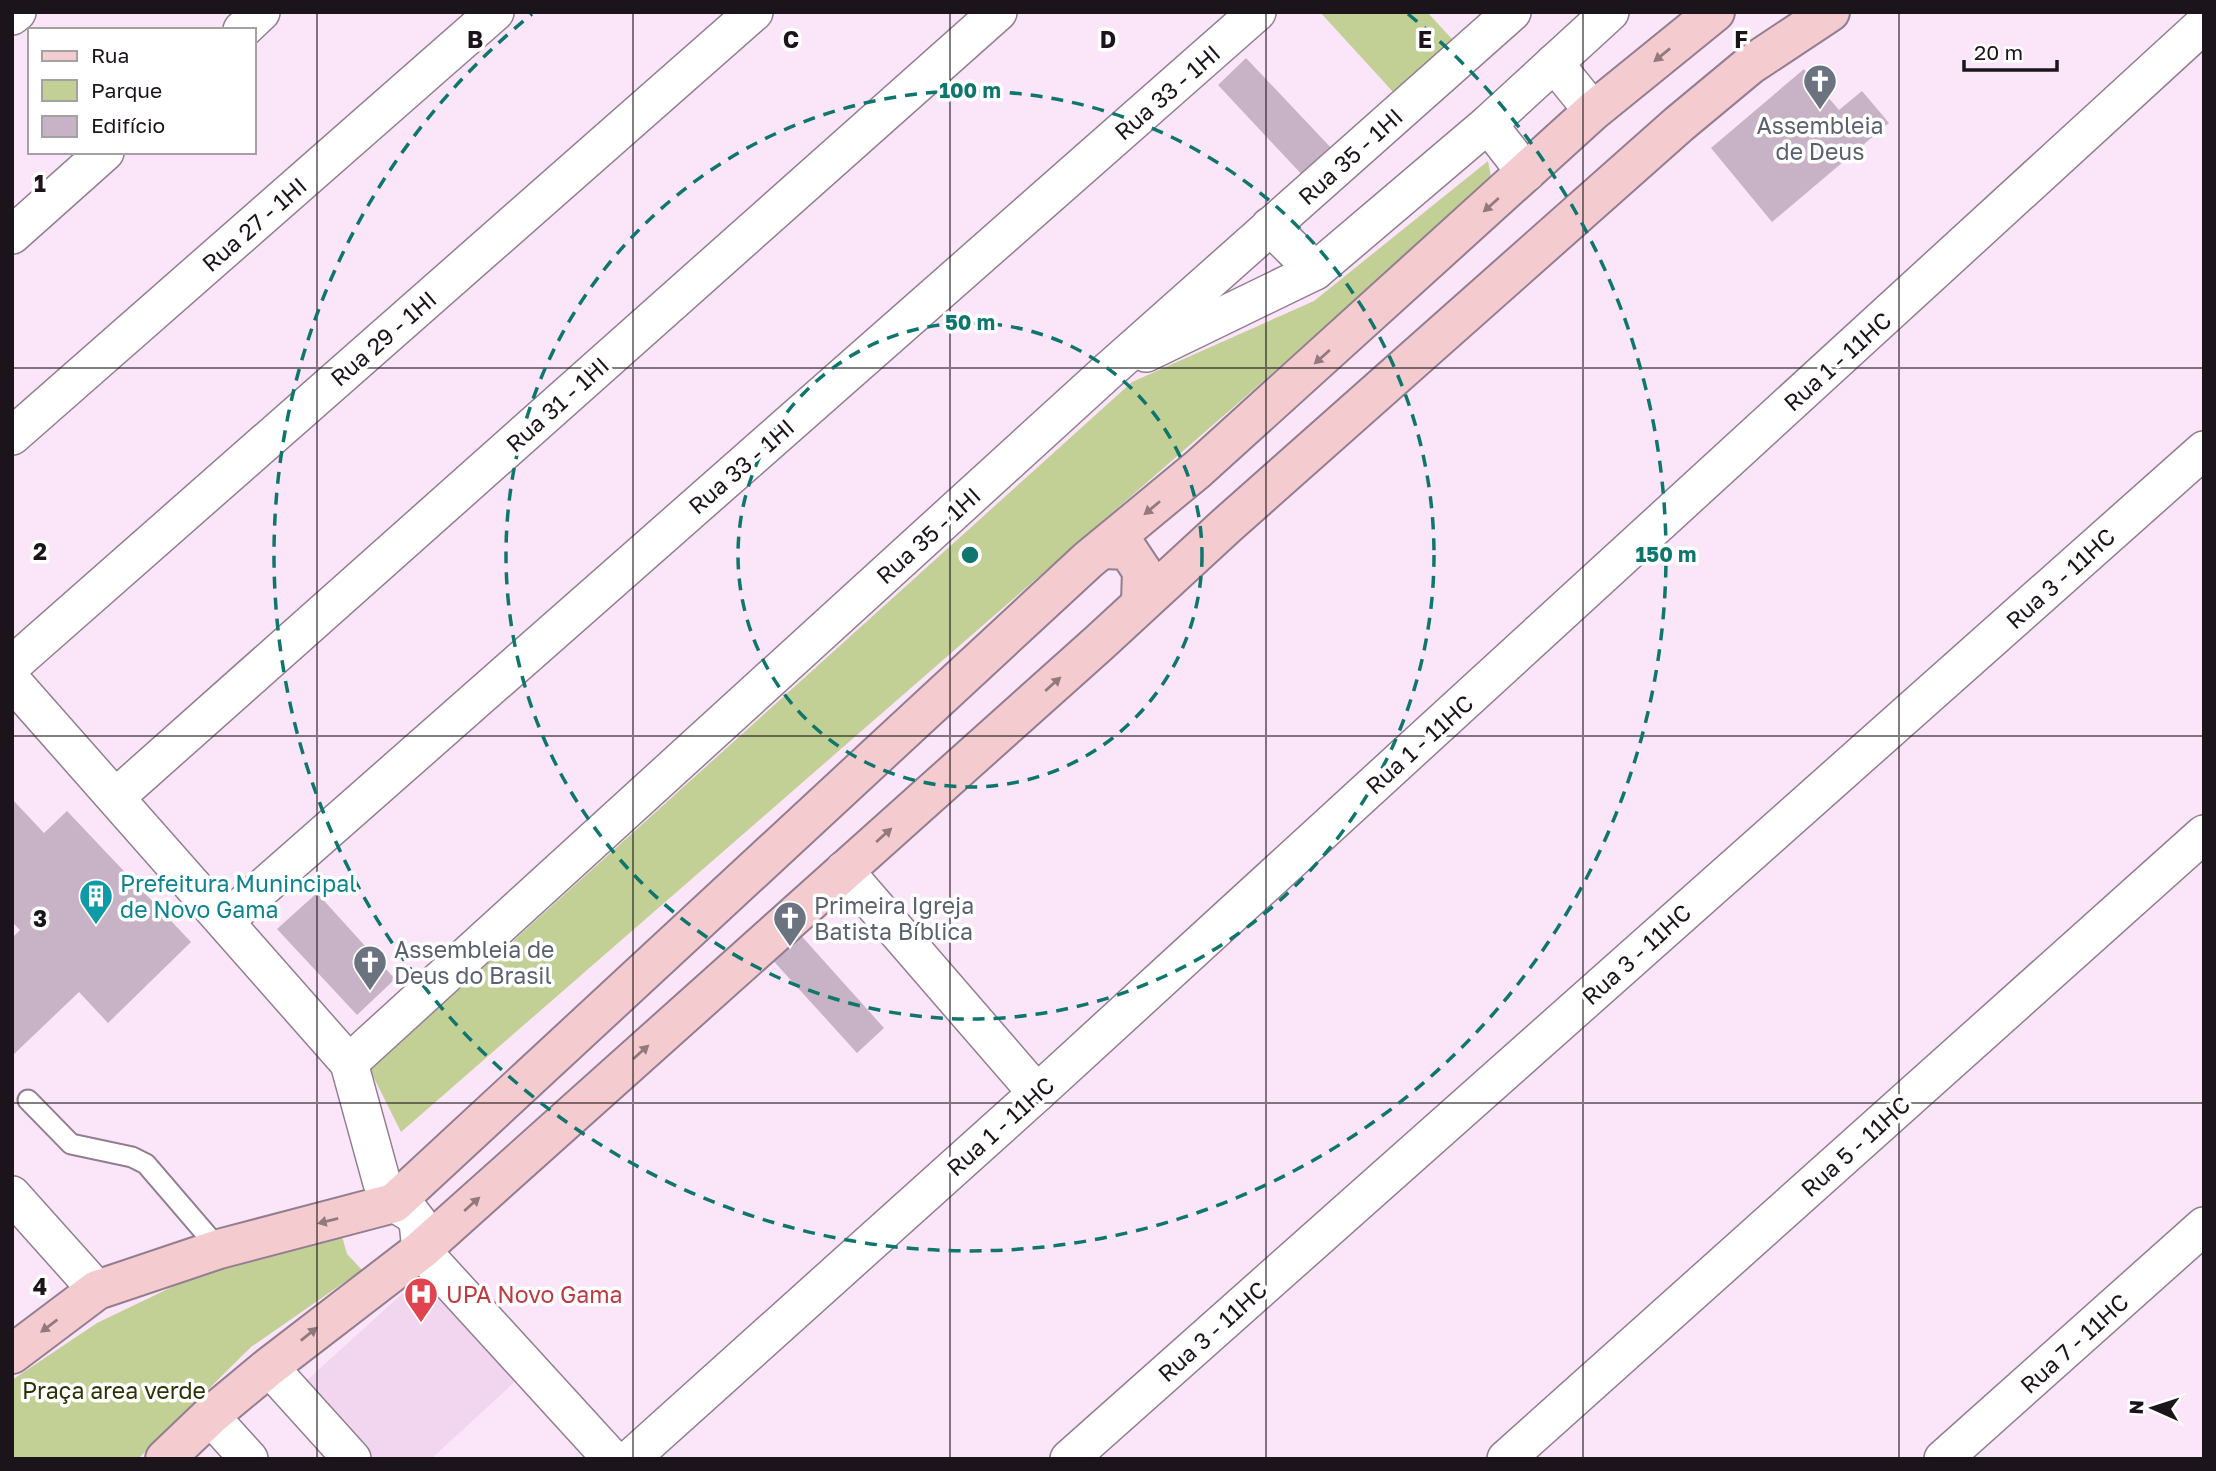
<svg xmlns="http://www.w3.org/2000/svg" width="2216" height="1471" font-family="'Golos Text',sans-serif">
	<style>
		.built { fill: #f2d6ef }
		.green { fill: #c2cf95 }
		.building { fill: #c7b3c5 }
		.lines { fill: none; stroke-linecap: round; stroke-linejoin: round }
		.lane-casing { stroke: #927e90; stroke-width: 23 }
		.street-casing { stroke: #927e90; stroke-width: 40 }
		.secondary-casing { stroke: #927e90; stroke-width: 42 }
		.lane { stroke: #fff; stroke-width: 19 }
		.street { stroke: #fff; stroke-width: 37 }
		.secondary { stroke: #f4cccf; stroke-width: 38 }
		.oneway { fill: #92797e }
		.grid { fill: none; stroke: #1b141a; stroke-width: 2; stroke-opacity: 0.55 }
		.ring { fill: none; stroke: #0f766e; stroke-width: 3.5; stroke-dasharray: 12 9 }
		.labels { text-anchor: middle; dominant-baseline: central; stroke-width: 7; stroke-linejoin: round; paint-order: stroke }
		.street-label { font-size: 23px; fill: #1b141a; stroke: #fff }
		.worship-label { font-size: 23px; fill: #5b616d; stroke: #fff; text-anchor: start }
		.culture-label { font-size: 23px; fill: #0d838f; stroke: #fff; text-anchor: start }
		.health-label { font-size: 23px; fill: #be3a42; stroke: #fff; text-anchor: start }
		.park-label { font-size: 23px; fill: #2c3305; stroke: #fff }
		.grid-label { font-size: 23px; text-anchor: middle; font-weight: bold; fill: #1b141a; stroke: #fff; stroke-width: 7; stroke-linejoin: round; paint-order: stroke }
		.centre { fill: #0f766e; stroke: #fff; stroke-width: 3.5 }
		.ring-label { font-size: 21px; text-anchor: middle; font-weight: bold; fill: #0f766e; stroke: #fff; stroke-width: 7; stroke-linejoin: round; paint-order: stroke }
	</style>
	<rect width="100%" height="100%" fill="#fbe5f8"/>
	<path class="built" d="M426,1272L521,1376L431,1459H375L305,1382Z"/>
	<g class="green">
		<path d="M1320,12H1427L1452,39L1394,93Z"/>
		<path d="M1488,161L1492,182L401,1132L370,1070L1132,382L1314,301Z"/>
		<path d="M341,1233L347,1254L362,1270L251,1347L138,1459H12V1380L97,1323L226,1261Z"/>
	</g>
	<g class="building">
		<path d="M1246,58L1334,151L1305,178L1218,85Z"/>
		<path d="M1804,69L1839,110L1862,91L1889,123L1772,222L1711,148Z"/>
		<path d="M12,799L44,833L67,811L191,942L108,1023L79,992L12,1056V938L20,930L12,922Z"/>
		<path d="M317,893L395,979L357,1015L277,929Z"/>
		<path d="M797,931L884,1028L857,1053L769,956Z"/>
	</g>
	<g class="lines">
		<g class="lane-casing">
			<path id="lane" d="M28,1100L71,1144L132,1157L146,1164L219,1249"/>
		</g>
		<g class="street-casing">
			<g id="street">
				<path d="M12,16L17,12"/>
				<path d="M242,30L261,12"/>
				<path d="M1554,63L1593,111"/>
				<path d="M1488,124L1526,173"/>
				<path d="M1270,226L1315,271"/>
				<path d="M12,235L105,152"/>
				<path d="M1146,353L1315,271L1488,124L1610,12"/>
				<path d="M12,436L495,12"/>
				<path d="M12,665L754,12"/>
				<path d="M12,681L349,1063L382,1183L394,1203L411,1213L418,1222L421,1250L612,1459"/>
				<path d="M116,797L998,12"/>
				<path d="M844,870L1037,1093"/>
				<path d="M225,921L1257,12"/>
				<path d="M349,1063L1108,371L1512,12"/>
				<path d="M12,1195L97,1290"/>
				<path d="M269,1367L352,1459"/>
				<path d="M210,1416L249,1459"/>
				<path d="M630,1459L1037,1093L2204,24"/>
				<path d="M1069,1459L2204,450"/>
				<path d="M1506,1459L2204,834"/>
				<path d="M1943,1459L2204,1226"/>
			</g>
		</g>
		<g class="secondary-casing">
			<g id="secondary">
				<path d="M1103,549L1128,550L1142,571L1141,602"/>
				<path d="M12,1354L97,1290L219,1249L394,1203L1088,560L1198,469L1593,111L1715,12"/>
				<path d="M165,1459L210,1416L269,1367L421,1250L1099,643L1227,525L1679,124L1750,65L1830,12"/>
			</g>
		</g>
		<use href="#lane" class="lane"/>
		<use href="#street" class="street"/>
		<use href="#secondary" class="secondary"/>
	</g>
	<defs><path id="oneway-solid" d="M-6-.8H1V-3.2L6.5 0L1 3.2V.8H-6Z" transform="scale(1.75)"/></defs>
	<g class="oneway">
		<use href="#oneway-solid" transform="translate(1662 55) rotate(141)"/>
		<use href="#oneway-solid" transform="translate(1491 205) rotate(138)"/>
		<use href="#oneway-solid" transform="translate(1322 357) rotate(138)"/>
		<use href="#oneway-solid" transform="translate(1152 508) rotate(140)"/>
		<use href="#oneway-solid" transform="translate(1053 684) rotate(-42)"/>
		<use href="#oneway-solid" transform="translate(884 835) rotate(-42)"/>
		<use href="#oneway-solid" transform="translate(641 1052) rotate(-42)"/>
		<use href="#oneway-solid" transform="translate(472 1204) rotate(-42)"/>
		<use href="#oneway-solid" transform="translate(328 1221) rotate(166)"/>
		<use href="#oneway-solid" transform="translate(49 1326) rotate(143)"/>
		<use href="#oneway-solid" transform="translate(309 1334) rotate(-39)"/>
	</g>
	<path class="grid" d="M317,12V1459M633,12V1459M950,12V1459M1266,12V1459M1583,12V1459M1899,12V1459M12,368H2204M12,736H2204M12,1103H2204"/>
	<g class="ring">
		<circle cx="970" cy="555" r="232"/>
		<circle cx="970" cy="555" r="464"/>
		<path d="M1408 14A696 696 0 1 1 532 14"/>
	</g>
	<defs>
		<g id="church-pin" transform="scale(1.75)"><path d="M0 17L-7.5 6A9.5 9.5 0 1 1 7.5 6Z" fill="#6b7280" stroke="#fff"/><path d="M-1.2-6h2.4v3.5h3.3v2.4h-3.3V6h-2.4V-.1h-3.3v-2.4h3.3Z" fill="#fff"/></g>
		<g id="building-pin" transform="scale(1.75)"><path d="M0 17L-7.5 6A9.5 9.5 0 1 1 7.5 6Z" fill="#0f9aa8" stroke="#fff"/><path d="M-4-6H4V6H1V3H-1V6H-4ZM-2.5-4.3h1.7v1.8h-1.7ZM.8-4.3h1.7v1.8H.8ZM-2.5-1h1.7V.8h-1.7ZM.8-1h1.7V.8H.8Z" fill="#fff"/></g>
		<g id="hospital-pin" transform="scale(1.75)"><path d="M0 17L-7.5 6A9.5 9.5 0 1 1 7.5 6Z" fill="#e0444e" stroke="#fff"/><path d="M-5-5h3v3.5h4V-5h3V5h-3V1.5h-4V5h-3Z" fill="#fff"/></g>
	</defs>
	<g fill-rule="evenodd">
		<use href="#church-pin" x="1820" y="81"/>
		<use href="#building-pin" x="96" y="896"/>
		<use href="#church-pin" x="790" y="918"/>
		<use href="#church-pin" x="370" y="962"/>
		<use href="#hospital-pin" x="421" y="1294"/>
	</g>
	<g class="labels">
		<g class="street-label">
			<text transform="translate(1167 92) rotate(-41)">Rua 33 - 1HI</text>
			<text transform="translate(1350 156) rotate(-42)">Rua 35 - 1HI</text>
			<text transform="translate(254 224) rotate(-41)">Rua 27 - 1HI</text>
			<text transform="translate(383 338) rotate(-41)">Rua 29 - 1HI</text>
			<text transform="translate(1837 361) rotate(-42)">Rua 1 - 11HC</text>
			<text transform="translate(557 404) rotate(-42)">Rua 31 - 1HI</text>
			<text transform="translate(741 466) rotate(-41)">Rua 33 - 1HI</text>
			<text transform="translate(928 535) rotate(-42)">Rua 35 - 1HI</text>
			<text transform="translate(2060 578) rotate(-42)">Rua 3 - 11HC</text>
			<text transform="translate(1419 744) rotate(-42)">Rua 1 - 11HC</text>
			<text transform="translate(1636 954) rotate(-42)">Rua 3 - 11HC</text>
			<text transform="translate(1000 1126) rotate(-42)">Rua 1 - 11HC</text>
			<text transform="translate(1855 1146) rotate(-42)">Rua 5 - 11HC</text>
			<text transform="translate(1212 1331) rotate(-42)">Rua 3 - 11HC</text>
			<text transform="translate(2074 1343) rotate(-42)">Rua 7 - 11HC</text>
		</g>
		<g class="worship-label">
			<text x="1820" y="125" text-anchor="middle">Assembleia<tspan x="1820" dy="26">de Deus</tspan></text>
			<text x="814" y="905">Primeira Igreja<tspan x="814" dy="26">Batista Bíblica</tspan></text>
			<text x="394" y="949">Assembleia de<tspan x="394" dy="26">Deus do Brasil</tspan></text>
		</g>
		<g class="culture-label">
			<text x="120" y="883">Prefeitura Munincipal<tspan x="120" dy="26">de Novo Gama</tspan></text>
		</g>
		<g class="health-label">
			<text x="446" y="1294">UPA Novo Gama</text>
		</g>
		<g class="park-label">
			<text x="114" y="1390">Praça area verde</text>
		</g>
	</g>
	<g class="grid-label">
		<text x="475" y="48">B</text>
		<text x="791" y="48">C</text>
		<text x="1108" y="48">D</text>
		<text x="1425" y="48">E</text>
		<text x="1741" y="48">F</text>
		<text x="40" y="192">1</text>
		<text x="40" y="560">2</text>
		<text x="40" y="927">3</text>
		<text x="40" y="1295">4</text>
	</g>
	<circle cx="970" cy="555" r="10" class="centre"/>
	<g class="ring-label">
		<text x="970" y="98">100 m</text>
		<text x="970" y="330">50 m</text>
		<text x="1666" y="562">150 m</text>
	</g>
	<rect width="2216" height="1471" fill="none" stroke="#1b141a" stroke-width="28"/>
	<rect x="28" y="28" width="228" height="126" fill="#ffffff" stroke="#a4a1a3" stroke-width="2"/>
	<rect x="42" y="51" width="35" height="10" fill="#f4cccf" stroke="#a4a1a3" stroke-width="2"/>
	<text x="91" y="63" font-size="21" fill="#1b141a">Rua</text>
	<rect x="42" y="80" width="35" height="21" fill="#c2cf95" stroke="#a4a1a3" stroke-width="2"/>
	<text x="91" y="98" font-size="21" fill="#1b141a">Parque</text>
	<rect x="42" y="116" width="35" height="21" fill="#c7b3c5" stroke="#a4a1a3" stroke-width="2"/>
	<text x="91" y="133" font-size="21" fill="#1b141a">Edifício</text>
	<g transform="translate(2153 1408) rotate(273)" stroke="#ffffff" stroke-width="5" paint-order="stroke">
	<path d="M0-5L12 26L0 18L-12 26Z" fill="#1b141a"/>
	<text y="-10" font-size="19" font-weight="bold" text-anchor="middle" fill="#1b141a">N</text>
	</g>
	<path d="M1964 60v10h93v-10" fill="none" stroke="#1b141a" stroke-width="3.5"/>
	<text x="1974" y="60" font-size="21" fill="#1b141a" stroke="#ffffff" stroke-width="5" paint-order="stroke">20 m</text>
</svg>
